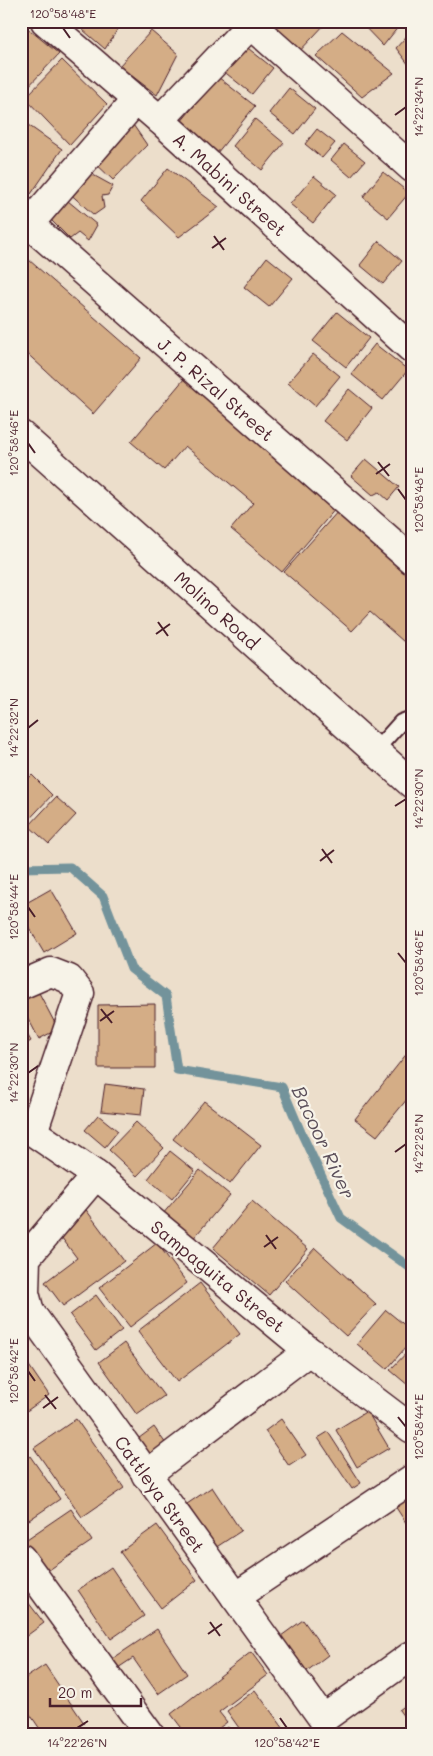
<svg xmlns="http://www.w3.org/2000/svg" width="433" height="1756" font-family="Mali,sans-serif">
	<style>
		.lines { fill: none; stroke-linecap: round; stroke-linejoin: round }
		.stream { stroke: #73939b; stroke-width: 9 }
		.building { fill: #d4ad86; stroke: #4a1f2b }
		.lane-casing { stroke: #4a1f2b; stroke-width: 18 }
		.street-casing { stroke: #4a1f2b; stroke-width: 31 }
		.primary-casing { stroke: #4a1f2b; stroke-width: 31 }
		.lane { stroke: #f7f3e8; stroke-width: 14 }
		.street { stroke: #f7f3e8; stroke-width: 28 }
		.primary { stroke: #f7f3e8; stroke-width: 28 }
		.ticks { fill: none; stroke: #4a1f2b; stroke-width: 2 }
		.labels { text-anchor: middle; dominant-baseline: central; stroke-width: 4.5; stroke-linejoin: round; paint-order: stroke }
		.street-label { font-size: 18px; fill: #4a1f2b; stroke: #f7f3e8 }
		.water-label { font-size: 19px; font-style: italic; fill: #5b4f5a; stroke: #f7f3e8 }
		.neatline { fill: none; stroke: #4a1f2b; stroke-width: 2 }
		.ticks-label { font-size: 12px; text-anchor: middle; fill: #4a1f2b }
	</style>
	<rect width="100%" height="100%" fill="#ecdecb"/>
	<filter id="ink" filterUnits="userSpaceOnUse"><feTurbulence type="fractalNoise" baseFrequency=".02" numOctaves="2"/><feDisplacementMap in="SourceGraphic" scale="10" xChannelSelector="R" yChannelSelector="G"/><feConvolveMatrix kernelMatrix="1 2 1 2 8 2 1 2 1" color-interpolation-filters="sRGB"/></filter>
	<g filter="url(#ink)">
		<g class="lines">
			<path class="stream" d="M21,868L70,867L103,896L131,969L166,996L177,1070L282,1087L300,1130L341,1218L412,1269"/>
		</g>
		<g class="building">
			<path d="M91,21H123L105,49L83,30Z"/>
			<path d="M270,21H328L296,55L266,24Z"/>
			<path d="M359,21H403L383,46Z"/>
			<path d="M25,26L59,54L25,90L21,89V27Z"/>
			<path d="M412,30V62L409,65L396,48Z"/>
			<path d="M151,31L178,54L157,95L119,66Z"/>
			<path d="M342,31L394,73L362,97L316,56Z"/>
			<path d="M244,45L273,68L252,94L222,70Z"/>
			<path d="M62,60L107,104L70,145L25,98Z"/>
			<path d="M218,77L255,106L217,153L180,123Z"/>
			<path d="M289,88L315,109L295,134L269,113Z"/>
			<path d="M21,101L30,109L21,120Z"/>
			<path d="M129,119L147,145L113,180L92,160Z"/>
			<path d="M255,119L284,143L262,170L233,146Z"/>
			<path d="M28,125L62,149L31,194L21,188V130Z"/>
			<path d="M317,129L335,143L322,158L305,144Z"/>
			<path d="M344,144L365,161L351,177L331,160Z"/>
			<path d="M168,168L219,207L179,237L141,201Z"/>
			<path d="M84,170L113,186L108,195L102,196L104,208L94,215L67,191Z"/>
			<path d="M383,172L409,193L388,218L363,197Z"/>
			<path d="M314,176L336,194L313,223L290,204Z"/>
			<path d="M62,196L97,225L88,241L78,233L70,239L46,215Z"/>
			<path d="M412,216V227L406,223Z"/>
			<path d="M379,241L402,261L383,284L360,265Z"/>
			<path d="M21,253L141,358L93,414L21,348Z"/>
			<path d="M267,257L293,278L269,307L244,287Z"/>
			<path d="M412,290V301L407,296Z"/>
			<path d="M337,312L369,338L346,367L313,341Z"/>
			<path d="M375,344L408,370L383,400L351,374Z"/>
			<path d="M313,354L340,376L315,406L288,383Z"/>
			<path d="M184,379L336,508L282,572L231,529L253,503L185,446L164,470L131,442Z"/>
			<path d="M349,389L372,408L347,440L323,421Z"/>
			<path d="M366,459L399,487L388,500L379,492L373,495L351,476Z"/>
			<path d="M339,510L412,575V649L370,612L352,631L284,572Z"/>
			<path d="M21,767L29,774L21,782Z"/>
			<path d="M32,775L52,795L21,828V786Z"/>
			<path d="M56,797L76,815L49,844L29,826Z"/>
			<path d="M51,889L77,933L44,953L21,914V906Z"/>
			<path d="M21,933L29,944L21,949Z"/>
			<path d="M37,989L58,1029L39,1039L21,1005V997Z"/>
			<path d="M155,1004V1068H98V1005Z"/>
			<path d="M21,1024L31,1041L21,1047Z"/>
			<path d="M412,1047V1093L377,1136L355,1119Z"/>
			<path d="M105,1084L144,1089L141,1115L101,1111Z"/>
			<path d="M204,1101L261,1145L230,1184L173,1139Z"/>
			<path d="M98,1115L118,1131L105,1147L85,1130Z"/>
			<path d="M136,1122L164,1148L137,1176L109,1150Z"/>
			<path d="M170,1151L195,1171L172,1199L148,1179Z"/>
			<path d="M200,1170L230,1195L192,1240L162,1215Z"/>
			<path d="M252,1201L308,1249L269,1295L213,1248Z"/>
			<path d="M84,1207L124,1261L63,1306L45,1282L77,1258L55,1229Z"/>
			<path d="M157,1243L187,1283L130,1327L99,1288Z"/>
			<path d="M315,1248L376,1304L346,1336L285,1281Z"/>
			<path d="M200,1283L240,1334L177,1382L138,1331Z"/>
			<path d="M96,1295L122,1330L96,1350L70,1315Z"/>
			<path d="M386,1310L412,1331V1340L387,1369L357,1344Z"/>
			<path d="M124,1343L164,1396L137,1415L99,1362Z"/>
			<path d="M412,1347V1383L409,1386L390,1370Z"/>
			<path d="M21,1354L49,1395L21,1415Z"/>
			<path d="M367,1411L389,1448L357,1467L336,1430Z"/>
			<path d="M76,1419L124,1488L82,1517L34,1448Z"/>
			<path d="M281,1419L306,1455L289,1466L265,1431Z"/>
			<path d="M154,1427L171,1451L148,1468L131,1444Z"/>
			<path d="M328,1432L361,1483L352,1489L318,1438Z"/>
			<path d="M30,1456L60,1499L29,1520L21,1508V1461Z"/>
			<path d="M212,1487L241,1531L215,1548L187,1504Z"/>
			<path d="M412,1495V1532L395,1506Z"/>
			<path d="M71,1509L92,1541L40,1576L21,1548V1543Z"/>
			<path d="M157,1525L197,1580L161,1608L120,1552Z"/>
			<path d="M111,1567L144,1616L111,1639L78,1590Z"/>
			<path d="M21,1593L44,1623L21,1640Z"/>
			<path d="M303,1620L328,1655L307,1671L281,1636Z"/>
			<path d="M157,1629L187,1674L158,1694L133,1658L115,1670L109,1661Z"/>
			<path d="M251,1652L268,1675L219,1712L227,1722L210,1735H187L171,1714Z"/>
			<path d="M45,1665L84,1723L67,1735H44L21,1701V1681Z"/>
			<path d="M255,1690L287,1733L285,1735H244L227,1711Z"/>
			<path d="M412,1701V1728L399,1710Z"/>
			<path d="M21,1719L32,1735H21Z"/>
			<path d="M228,1727L234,1735H218Z"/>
		</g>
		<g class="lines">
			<g class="lane-casing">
				<path id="lane" d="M375,751L401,722L412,718"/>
			</g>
			<g class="street-casing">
				<g id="street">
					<path d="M45,21L160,120L412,349"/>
					<path d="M247,21L412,168"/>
					<path d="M160,120L254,21"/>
					<path d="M21,217L412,560"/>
					<path d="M29,224L136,100"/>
					<path d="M21,985L51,972L69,979L80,993L33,1132"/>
					<path d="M21,1128L33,1132L96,1175L309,1351L412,1429"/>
					<path d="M96,1175L26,1258L25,1293L30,1312L323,1719L412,1655"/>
					<path d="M146,1475L309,1351"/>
					<path d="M21,1558L150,1735"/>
					<path d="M235,1597L412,1479"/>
				</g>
			</g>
			<g class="primary-casing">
				<path id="primary" d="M21,435L412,784"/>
			</g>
			<use href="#lane" class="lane"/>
			<use href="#street" class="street"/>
			<use href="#primary" class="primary"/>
		</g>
	</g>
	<path class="ticks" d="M63,28L70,38M395,115L406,107M214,236L224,250M212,248L226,238M28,443L35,453M378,462L389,476M376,474L390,464M398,489L406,500M158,622L168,636M156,634L170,624M28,728L38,720M395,806L406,799M322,849L332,863M320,861L334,850M28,907L35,917M398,953L406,963M101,1009L112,1023M100,1021L114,1011M28,1073L38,1066M395,1152L406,1144M266,1235L276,1249M264,1247L278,1237M28,1371L35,1381M45,1395L56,1409M43,1408L58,1397M398,1417L406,1427M210,1622L220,1636M208,1634L222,1624M280,1718L287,1728M77,1728L88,1721"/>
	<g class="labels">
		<g class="street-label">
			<text transform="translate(230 184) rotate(42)">A. Mabini Street</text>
			<text transform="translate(216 389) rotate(41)">J. P. Rizal Street</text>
			<text transform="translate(217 610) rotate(42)">Molino Road</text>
			<text transform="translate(218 1276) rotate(39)">Sampaguita Street</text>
			<text transform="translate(160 1494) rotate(54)">Cattleya Street</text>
		</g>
		<g class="water-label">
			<text transform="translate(324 1142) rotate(65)">Bacoor River</text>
		</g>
	</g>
	<rect width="433" height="1756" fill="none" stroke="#f7f3e8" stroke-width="55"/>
	<path d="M50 1698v8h91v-8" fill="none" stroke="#4a1f2b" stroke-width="2.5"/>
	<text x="58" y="1698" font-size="15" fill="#4a1f2b" stroke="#f7f3e8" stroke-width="4" paint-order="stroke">20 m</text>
	<rect x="28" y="28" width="378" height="1700" class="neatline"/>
	<g class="ticks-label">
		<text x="63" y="18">120°58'48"E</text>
		<text transform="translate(419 107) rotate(-90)" y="4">14°22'34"N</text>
		<text transform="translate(14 443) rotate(-90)" y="4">120°58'46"E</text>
		<text transform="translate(419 500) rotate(-90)" y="4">120°58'48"E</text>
		<text transform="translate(14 728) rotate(-90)" y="4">14°22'32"N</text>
		<text transform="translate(419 799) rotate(-90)" y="4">14°22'30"N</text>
		<text transform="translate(14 907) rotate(-90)" y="4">120°58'44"E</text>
		<text transform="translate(419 963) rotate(-90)" y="4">120°58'46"E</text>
		<text transform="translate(14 1073) rotate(-90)" y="4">14°22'30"N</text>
		<text transform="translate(419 1144) rotate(-90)" y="4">14°22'28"N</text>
		<text transform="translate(14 1371) rotate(-90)" y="4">120°58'42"E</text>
		<text transform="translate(419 1427) rotate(-90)" y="4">120°58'44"E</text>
		<text x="77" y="1747">14°22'26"N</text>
		<text x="287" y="1747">120°58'42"E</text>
	</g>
</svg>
